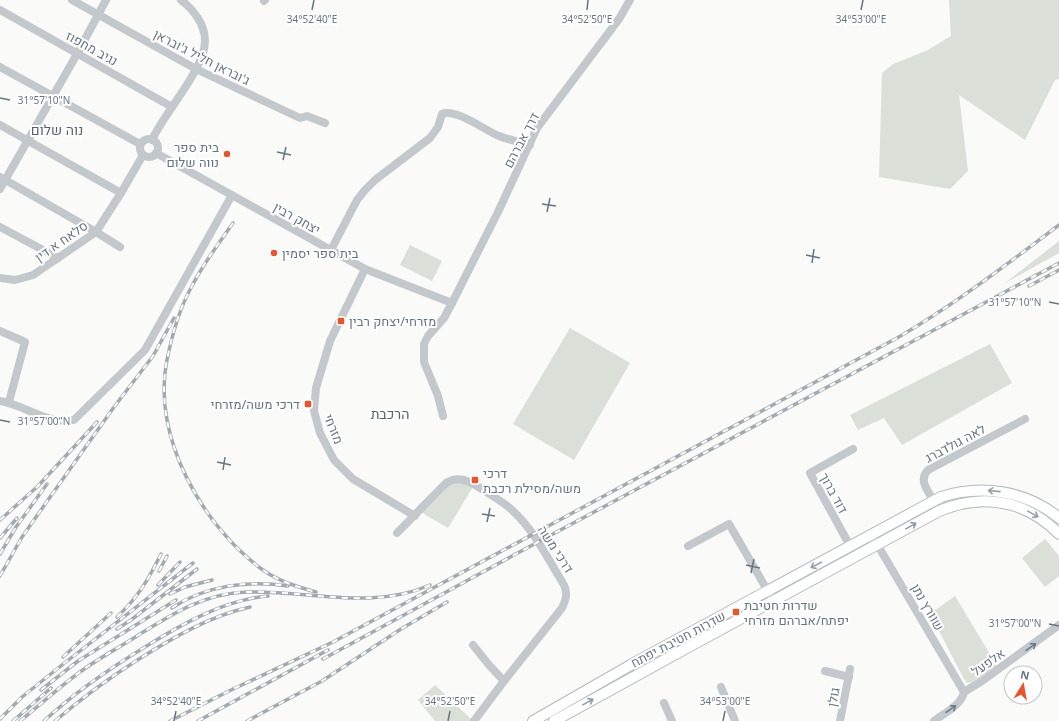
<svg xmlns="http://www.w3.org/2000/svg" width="1059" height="721" font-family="'Noto Sans',Heebo,sans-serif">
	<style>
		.green { fill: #dadfd7 }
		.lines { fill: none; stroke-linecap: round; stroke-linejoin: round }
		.major-casing { stroke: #b5babe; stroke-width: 12 }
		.minor { stroke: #c3c8cc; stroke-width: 8 }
		.major { stroke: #fff; stroke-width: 10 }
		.rail-casing { stroke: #a2aab0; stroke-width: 3.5 }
		.rail { stroke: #fff; stroke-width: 2; stroke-dasharray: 6; stroke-linecap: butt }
		.oneway { stroke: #939fa8 }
		.oneway2 { stroke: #6a7a87 }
		.ticks { fill: none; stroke: #657683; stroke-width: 1.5 }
		.poi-dot { fill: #e4572e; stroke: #fff; stroke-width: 1.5 }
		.labels { text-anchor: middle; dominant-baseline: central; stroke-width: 4; stroke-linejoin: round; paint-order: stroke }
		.street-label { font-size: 13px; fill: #657683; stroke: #fff }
		.poi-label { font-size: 13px; fill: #657683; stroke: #fff; text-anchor: start }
		.neighbourhood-label { font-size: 14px; fill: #57646e; stroke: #fff }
		.ticks-label { font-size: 10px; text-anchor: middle; fill: #657683; stroke: #fff; stroke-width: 4; stroke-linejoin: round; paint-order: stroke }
	</style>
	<rect width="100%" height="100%" fill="#fafaf8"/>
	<g class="green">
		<path d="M949,0H1059V79L1055,80L1025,140L959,95L968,171L950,189L879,177L882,73L893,64L926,51L951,36Z"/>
		<path d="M1059,241V253L1005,283Z"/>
		<path d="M410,245L442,261L432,281L400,265Z"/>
		<path d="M570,328L630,363L574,460L513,424Z"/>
		<path d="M990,344L1012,383L902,445L884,418L858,430L850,415Z"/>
		<path d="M451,480L474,485L448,528L419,511Z"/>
		<path d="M1045,539L1059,556V576L1045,587L1022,558Z"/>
		<path d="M955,596L997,666L972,682L967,683L964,679L930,614Z"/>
		<path d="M435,685L471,719L470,721H435L418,700Z"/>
	</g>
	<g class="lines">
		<g class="major-casing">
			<g id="major">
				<path d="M533,721L636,662L941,497C982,484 1027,491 1059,518"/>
				<path d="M554,721L692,645L939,511C983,493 1026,500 1059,534"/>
			</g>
		</g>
		<g class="minor">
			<path d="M72,0L196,69L300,118L307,116L325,123"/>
			<path d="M264,1L265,0"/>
			<path d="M0,10L172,107"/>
			<path d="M0,67L140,144"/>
			<path d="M0,125L121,193"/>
			<circle cx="149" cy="148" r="9"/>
			<path d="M152,140C164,113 205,69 205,41C205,24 193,9 181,0"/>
			<path d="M156,153L365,269L452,303"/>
			<path d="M0,177L96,232L120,247"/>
			<path d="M0,189L77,54L106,0"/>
			<path d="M0,227L58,258"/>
			<path d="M331,250L357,200L365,190L375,180L430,138L438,127L442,114C456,108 486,131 499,136C509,140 520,142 530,145"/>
			<path d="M365,269L330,341L316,388L314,411L320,433L334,460L353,479L415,516"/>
			<path d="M0,278L15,280L33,275L96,232L121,193L143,155"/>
			<path d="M0,331L25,342L9,402"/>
			<path d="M0,401C19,404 36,416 55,420C61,421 68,420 74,420L145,350L232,195"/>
			<path d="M443,416L438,396L424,362V344L428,336L444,318L452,303L498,212L537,128L619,19L630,0"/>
			<path d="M934,501C928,491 918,480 928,470L1025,419"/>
			<path d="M397,533L446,483C459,475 468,481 480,488C491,495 504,502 513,511C534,530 549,561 564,585C568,594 566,599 562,608L504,681L474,721"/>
			<path d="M867,537L873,540L877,544L964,692"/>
			<path d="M688,546L729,524L770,595"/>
			<path d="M850,546L810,473L853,449"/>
			<path d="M473,645L489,665L504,681"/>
			<path d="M825,671L849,677"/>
			<path d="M721,687L735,721"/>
			<path d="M664,703L672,721"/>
			<path d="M840,721L850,669"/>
			<path d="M934,721C944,713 961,706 964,692L982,681L1059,625"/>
		</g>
		<use href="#major" class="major"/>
		<g class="rail-casing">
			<g id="rail">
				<path d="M233,223C219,243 203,264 192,286C179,309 172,335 167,360C151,436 203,527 263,570C278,581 298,587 316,592"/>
				<path d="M1029,286L1059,270"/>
				<path d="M0,520L38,486L97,422"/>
				<path d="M0,538L17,518"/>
				<path d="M0,554L16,527L47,484"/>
				<path d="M159,571L167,556"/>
				<path d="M0,576L22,537L48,500L114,407L153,356L174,318"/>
				<path d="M158,585L180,562"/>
				<path d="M170,594L185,587L212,580"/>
				<path d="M172,608C206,585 249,580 288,586"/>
				<path d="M117,617C139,596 148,580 161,554"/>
				<path d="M117,629L131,620L197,569"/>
				<path d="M63,657L111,613"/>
				<path d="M323,659L538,542L1059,263"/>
				<path d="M41,690L78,661L176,600"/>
				<path d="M0,719L22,697L62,665L193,563"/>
				<path d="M13,721L51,688"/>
				<path d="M20,721C39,706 57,689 76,675C95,660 117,649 137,636C172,614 205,593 247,592C308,590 371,611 430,585"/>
				<path d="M44,721C75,692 109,669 145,647C182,624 224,600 268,596"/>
				<path d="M55,721C82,698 109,678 139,659C174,637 210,616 250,607"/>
				<path d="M170,721L229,691L333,642L897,338C954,305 1006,265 1059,225"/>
				<path d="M198,721L328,650"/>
				<path d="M247,721L322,681L401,629L447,602"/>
			</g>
		</g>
		<use href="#rail" class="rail"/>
	</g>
	<defs><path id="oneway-shaft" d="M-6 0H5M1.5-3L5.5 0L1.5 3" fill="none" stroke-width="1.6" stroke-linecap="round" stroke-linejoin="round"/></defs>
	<g class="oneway">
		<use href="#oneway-shaft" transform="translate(994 491) rotate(-174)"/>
		<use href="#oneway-shaft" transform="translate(1033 514) rotate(29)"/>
		<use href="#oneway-shaft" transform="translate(911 526) rotate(-29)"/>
		<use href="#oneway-shaft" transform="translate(816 565) rotate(152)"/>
		<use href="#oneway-shaft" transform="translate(588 702) rotate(-29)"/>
	</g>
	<g class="oneway2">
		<use href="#oneway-shaft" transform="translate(1031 647) rotate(-35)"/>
		<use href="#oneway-shaft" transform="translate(951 709) rotate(-35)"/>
	</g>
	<path class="ticks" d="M312,10L314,0M587,10L588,0M861,10L863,0M0,98L10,100M277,152L291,155M283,160L286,147M542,204L556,206M547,212L550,198M806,255L820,258M812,263L814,249M1049,302L1059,304M0,420L10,422M217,462L231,465M223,470L225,457M482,514L495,516M487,522L490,508M746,565L760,568M751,573L754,559M1049,624L1059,626M174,721L176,711M448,721L450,711M723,721L725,711"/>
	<g class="poi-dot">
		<circle cx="227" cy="154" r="4"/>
		<circle cx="274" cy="253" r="4"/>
		<rect x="337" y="317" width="8" height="8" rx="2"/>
		<rect x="304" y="400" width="8" height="8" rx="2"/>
		<rect x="471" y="476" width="8" height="8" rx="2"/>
		<rect x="732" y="608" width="8" height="8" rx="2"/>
	</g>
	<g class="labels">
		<g class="street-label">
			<text transform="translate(92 48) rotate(29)">נגיב מחפוז</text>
			<text transform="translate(202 57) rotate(27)">ג'ובראן חליל ג'ובראן</text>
			<text transform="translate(521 140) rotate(-62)">דרך אברהם</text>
			<text transform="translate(297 218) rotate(29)">יצחק רבין</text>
			<text transform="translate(61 241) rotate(-35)">סלאח א דין</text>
			<text transform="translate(334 429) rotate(68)">מזרחי</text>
			<text transform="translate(955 443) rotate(-28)">לאה גולדברג</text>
			<text transform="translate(834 493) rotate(61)">דוד ברוך</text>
			<text transform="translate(556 549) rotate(57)">דרכי משה</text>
			<text transform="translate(928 607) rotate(60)">שוורץ נתן</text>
			<text transform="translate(678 639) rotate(-28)">שדרות חטיבת יפתח</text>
			<text transform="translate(988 662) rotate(-35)">אלפעל</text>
			<text transform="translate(833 697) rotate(-79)">גולן</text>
		</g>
		<g class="poi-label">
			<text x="219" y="147" text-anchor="end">בית ספר<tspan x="219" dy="15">נווה שלום</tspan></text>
			<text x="282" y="253">בית ספר יסמין</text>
			<text x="349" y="321">מזרחי/יצחק רבין</text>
			<text x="300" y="404" text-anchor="end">דרכי משה/מזרחי</text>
			<text x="483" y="473">דרכי<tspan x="483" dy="15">משה/מסילת רכבת</tspan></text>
			<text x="744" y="605">שדרות חטיבת<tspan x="744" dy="15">יפתח/אברהם מזרחי</tspan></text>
		</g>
		<g class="neighbourhood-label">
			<text x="57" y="129">נוה שלום</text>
			<text x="390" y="413">הרכבת</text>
		</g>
	</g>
	<g class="ticks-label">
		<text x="312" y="23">34°52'40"E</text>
		<text x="587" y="23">34°52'50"E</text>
		<text x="861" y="23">34°53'00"E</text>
		<text x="44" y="104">31°57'10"N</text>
		<text x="1015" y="306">31°57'10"N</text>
		<text x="44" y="425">31°57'00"N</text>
		<text x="1015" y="627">31°57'00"N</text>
		<text x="176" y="705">34°52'40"E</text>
		<text x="450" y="705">34°52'50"E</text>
		<text x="725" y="705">34°53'00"E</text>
	</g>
	<g transform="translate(1023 685) rotate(11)"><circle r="19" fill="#ffffff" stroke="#c1c8cd"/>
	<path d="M0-3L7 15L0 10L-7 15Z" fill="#e4572e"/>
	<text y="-6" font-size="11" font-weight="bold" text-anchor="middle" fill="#657683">N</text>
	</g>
</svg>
